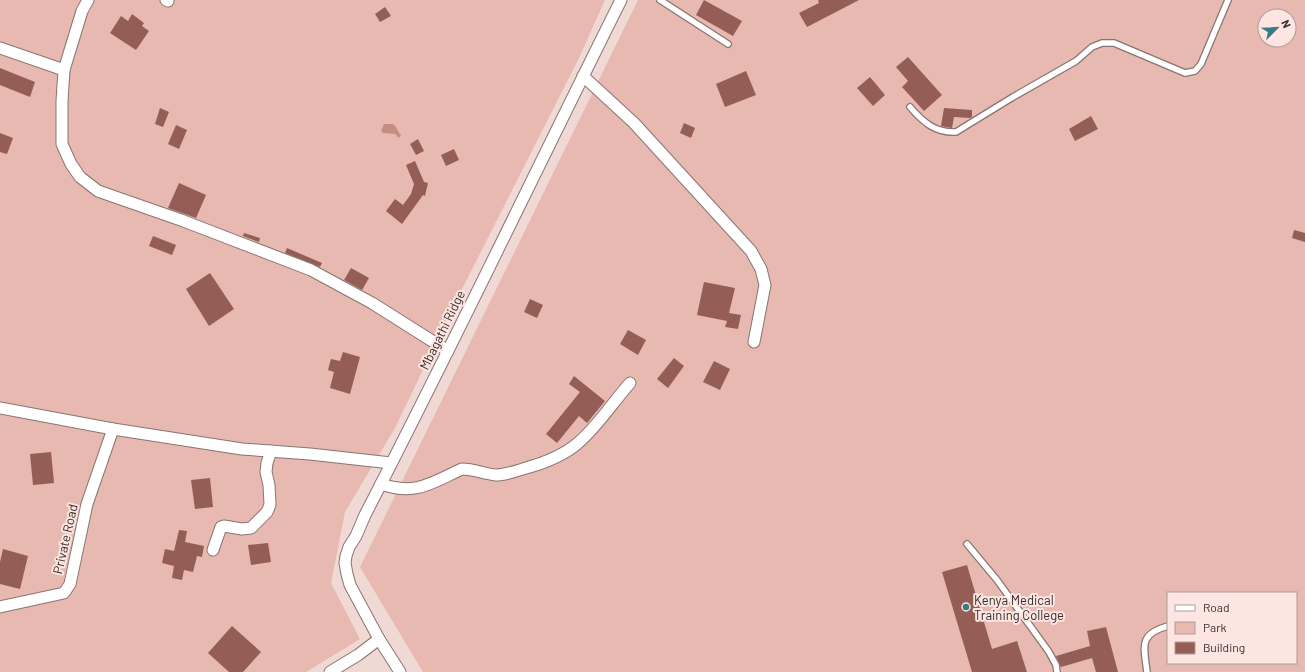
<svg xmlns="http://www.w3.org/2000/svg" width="1305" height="672" font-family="Barlow,sans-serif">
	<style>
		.green { fill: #e7b9b1; fill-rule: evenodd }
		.water { fill: #c88c83 }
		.building { fill: #945d55 }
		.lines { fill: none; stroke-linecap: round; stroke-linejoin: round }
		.lane-casing { stroke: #897471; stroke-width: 8 }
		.street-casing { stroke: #897471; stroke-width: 13 }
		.lane { stroke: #fff; stroke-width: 5.5 }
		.street { stroke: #fff; stroke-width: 11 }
		.poi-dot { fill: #357c87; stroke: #fde6e2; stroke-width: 1.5 }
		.labels { text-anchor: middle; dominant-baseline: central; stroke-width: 4; stroke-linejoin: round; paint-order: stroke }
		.street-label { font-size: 13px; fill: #372e2d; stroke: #fde6e2 }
		.poi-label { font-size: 13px; fill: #372e2d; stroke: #fde6e2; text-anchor: start }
	</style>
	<rect width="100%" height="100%" fill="#f0d9d5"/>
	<g class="green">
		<path d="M0,0H605L578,60L458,297L395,428L345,512L331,583L360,639L306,672H0Z"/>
		<path d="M638,0H1305V672H423L360,567ZM1265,16H1289V40H1265ZM1168,593H1296V663H1168Z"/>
	</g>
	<path class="water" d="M384,124H393C397,127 397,131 401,135L399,138L395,134L383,133L381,131Z"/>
	<g class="building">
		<path d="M704,0L742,21L733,36L696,15Z"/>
		<path d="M818,0H859L807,27L799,13L819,3Z"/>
		<path d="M385,7L391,16L380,22L375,14Z"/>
		<path d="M132,14L144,23L142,26L149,31L136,50L110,33L121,16L128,21Z"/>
		<path d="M908,57L942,95L924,111L902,87L908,81L896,67Z"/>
		<path d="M0,68L35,82L30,97L0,85Z"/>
		<path d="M746,71L756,95L725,107L716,84Z"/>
		<path d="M870,77L885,95L873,106L857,88Z"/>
		<path d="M160,108L169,112L163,127L155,124Z"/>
		<path d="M944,108L972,110V117L970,118L954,117L952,128L941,126Z"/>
		<path d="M1091,116L1098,129L1075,141L1069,129Z"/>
		<path d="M684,123L695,128L691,138L680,133Z"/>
		<path d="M176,125L187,130L179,149L168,144Z"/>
		<path d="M0,133L13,138L7,154L0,152Z"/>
		<path d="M418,139L424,151L416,155L410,144Z"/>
		<path d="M454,149L459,160L446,166L441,155Z"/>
		<path d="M415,161L424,182L428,183L425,196L423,195L402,224L386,211L395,199L403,205L411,194L414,184L406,165Z"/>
		<path d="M179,183L206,195L196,218L168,208Z"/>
		<path d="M1294,230L1305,233V242L1292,238Z"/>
		<path d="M244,233L260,238L259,242L243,236Z"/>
		<path d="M153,236L176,245L172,255L149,246Z"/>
		<path d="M287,248L322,263L320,267L285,253Z"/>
		<path d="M351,268L369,278L362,290L344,280Z"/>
		<path d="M210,273L234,309L209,326L186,289Z"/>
		<path d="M704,282L735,288L729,313L741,315L738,329L725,327L727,321L697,315Z"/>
		<path d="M530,299L543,305L537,318L524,312Z"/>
		<path d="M628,330L646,340L638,355L620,344Z"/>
		<path d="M343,352L360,357L350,394L330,388L334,372L328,370L331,359L340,361Z"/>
		<path d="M674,358L684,366L668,388L657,379Z"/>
		<path d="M714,361L730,369L720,390L703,382Z"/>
		<path d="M574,376L605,401L587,423L579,416L557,443L546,434L580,392L569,384Z"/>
		<path d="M51,452L54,483L33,485L30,454Z"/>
		<path d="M210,478L213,507L195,509L191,480Z"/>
		<path d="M179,530L187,531L185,542L204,546L202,557L197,556L193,572L184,570L182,580L172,578L174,566L162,563L165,549L174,551Z"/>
		<path d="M268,543L271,562L251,565L248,545Z"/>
		<path d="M3,549L28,556L20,589L0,584V562Z"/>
		<path d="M967,565L992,649L1017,641L1027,672H972L942,572Z"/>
		<path d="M232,626L261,652L243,672H229L208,653Z"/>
		<path d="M1106,627L1118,672H1096L1092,658L1061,667L1056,656L1090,646L1087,631Z"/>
	</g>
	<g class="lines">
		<g class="lane-casing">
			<g id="lane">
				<path d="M660,0L728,44"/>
				<path d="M910,107C923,122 935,133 956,132L1013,97L1076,61L1092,47L1102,43H1114L1185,73L1195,71L1201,64L1228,0"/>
				<path d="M967,544L997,580L1049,652L1056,665L1057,672"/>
				<path d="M1147,672C1144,647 1138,634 1168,626"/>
			</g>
		</g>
		<g class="street-casing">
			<g id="street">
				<path d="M88,0L82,11L64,70L62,101V144L71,164L80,177L98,191L181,220L311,270L372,303L448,351"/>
				<path d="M166,0L168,1"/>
				<path d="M0,48L64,70"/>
				<path d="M583,76L634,123L751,251L761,269L765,285L754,342"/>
				<path d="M0,408L113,429L242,449L310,454L391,463"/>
				<path d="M381,484C416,496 431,483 462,469C474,469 484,474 496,475C506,475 516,471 526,468C544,463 563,456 578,443C598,426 613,402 630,383"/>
				<path d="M213,550L221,527L224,526L242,529L251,528L267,512L270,505L269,485L266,472L267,463L271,451"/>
				<path d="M0,607L64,593L70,584L87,504L113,429"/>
				<path d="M330,672L358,655L379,639"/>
				<path d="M400,672L379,639L350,585L347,574L345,563L346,556L349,547L356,536L365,515C453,345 535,172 621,0"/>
			</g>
		</g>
		<use href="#lane" class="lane"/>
		<use href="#street" class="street"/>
	</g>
	<circle class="poi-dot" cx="966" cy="607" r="4"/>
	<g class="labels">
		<g class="street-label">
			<text transform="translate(442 330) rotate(-64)">Mbagathi Ridge</text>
			<text transform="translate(65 539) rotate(-77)">Private Road</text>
		</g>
		<g class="poi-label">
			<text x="974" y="600">Kenya Medical<tspan x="974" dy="15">Training College</tspan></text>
		</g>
	</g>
	<rect x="1167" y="592" width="130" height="72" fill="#fde6e2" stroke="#ae9c9a"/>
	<rect x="1175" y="605" width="20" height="6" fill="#ffffff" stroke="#ae9c9a"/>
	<text x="1203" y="612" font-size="12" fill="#372e2d">Road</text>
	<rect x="1175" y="622" width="20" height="12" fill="#e7b9b1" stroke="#ae9c9a"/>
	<text x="1203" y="632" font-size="12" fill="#372e2d">Park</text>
	<rect x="1175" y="642" width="20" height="12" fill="#945d55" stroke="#ae9c9a"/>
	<text x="1203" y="652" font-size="12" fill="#372e2d">Building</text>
	<g transform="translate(1277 28) rotate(66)"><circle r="19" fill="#fde6e2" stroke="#ae9c9a"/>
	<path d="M0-3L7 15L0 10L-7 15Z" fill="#357c87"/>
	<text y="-6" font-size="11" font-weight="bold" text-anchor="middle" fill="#372e2d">N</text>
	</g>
</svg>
